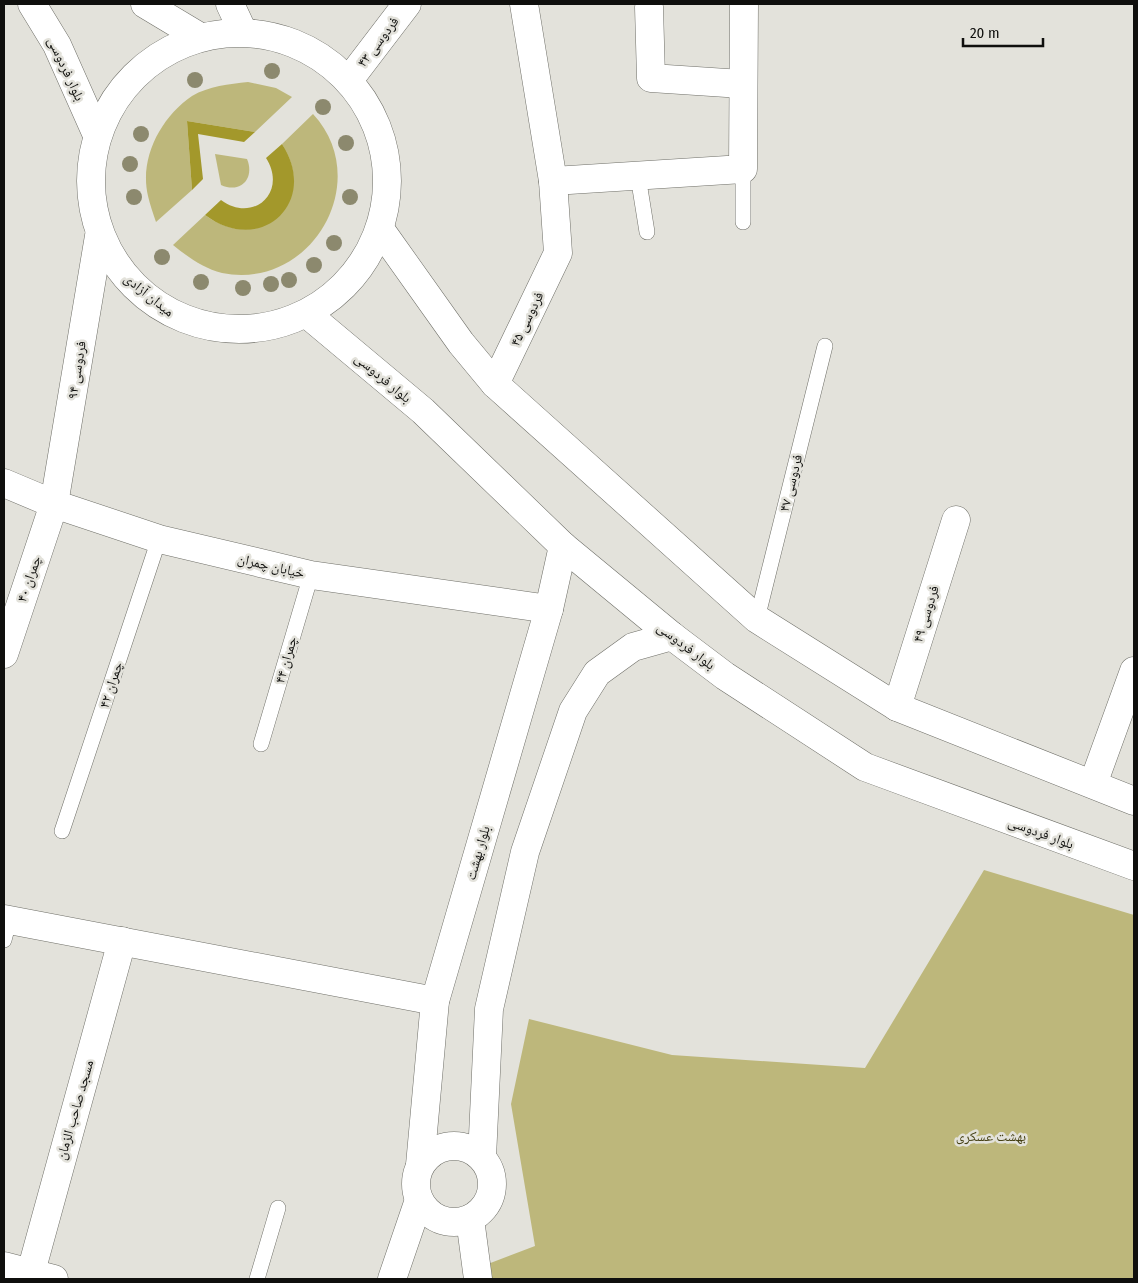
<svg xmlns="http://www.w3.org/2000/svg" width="1138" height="1283" font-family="'Fira Sans Condensed','Noto Naskh Arabic',sans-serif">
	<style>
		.green { fill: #bdb77b }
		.water { fill: #a3982b }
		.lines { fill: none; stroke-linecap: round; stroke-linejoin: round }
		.service-casing { stroke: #6f6f68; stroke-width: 16 }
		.minor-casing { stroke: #6f6f68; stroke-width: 29 }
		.tertiary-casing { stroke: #6f6f68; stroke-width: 29 }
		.secondary-casing { stroke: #6f6f68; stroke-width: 29 }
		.service { stroke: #fff; stroke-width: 15 }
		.minor { stroke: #fff; stroke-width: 28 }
		.tertiary { stroke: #fff; stroke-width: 28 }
		.secondary { stroke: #fff; stroke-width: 28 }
		.tree { fill: #8c896e }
		.labels { text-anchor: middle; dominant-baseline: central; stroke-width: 5; stroke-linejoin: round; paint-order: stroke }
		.street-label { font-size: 14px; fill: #0f0f0d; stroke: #e3e2db }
		.park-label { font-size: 14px; fill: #454014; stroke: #e3e2db }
	</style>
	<rect width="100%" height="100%" fill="#e3e2db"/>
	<g class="green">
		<path d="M248,82L276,88L292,97L255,132L187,121L192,190L156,222C153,213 150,205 148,196C139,158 161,117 192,96C209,86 229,84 248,82Z"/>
		<path d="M313,114C375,181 311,291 222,273C203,268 188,257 173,245L205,215C260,256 319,201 282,144Z"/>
		<path d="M215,154L247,159C255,178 241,194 221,185Z"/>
		<path d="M984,870L1134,915V1279H482L480,1267L535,1246L511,1104L529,1019L672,1055L865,1068Z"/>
	</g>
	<g class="water">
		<path d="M187,121L255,132L244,142L198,134L203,179L192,190Z"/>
		<path d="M282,144C320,202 261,257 205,215L221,200C253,224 288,192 266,158Z"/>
	</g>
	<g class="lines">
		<g class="service-casing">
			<g id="service">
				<path d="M743,169V222"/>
				<path d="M638,176L647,232"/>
				<path d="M757,619L825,346"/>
				<path d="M261,744L311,575"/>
				<path d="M62,831L159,539"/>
				<path d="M4,940L9,921"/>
				<path d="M257,1279L278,1208"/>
			</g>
		</g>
		<g class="minor-casing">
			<g id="minor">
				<path d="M230,4L243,32"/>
				<path d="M649,7L651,78L742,84"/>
				<path d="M349,80L407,4"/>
				<path d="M553,181L743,169L744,4"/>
				<path d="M495,384L558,253L553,181L524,4"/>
				<path d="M4,483L54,504L159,539L311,575L549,609"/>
				<path d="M4,654L54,504L99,236"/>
				<path d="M897,707L956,520"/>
				<path d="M1093,784L1134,671"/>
				<path d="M4,919L435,1001"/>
				<circle cx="454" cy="1184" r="38"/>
				<path d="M470,1219L478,1279"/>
				<path d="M4,1266L54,1279"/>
				<path d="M29,1279L122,941"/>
				<path d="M392,1279L419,1200"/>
			</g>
		</g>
		<g class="tertiary-casing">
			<g id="tertiary">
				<path d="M482,1157L489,1009L525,852L573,711L597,673L633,647L672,636"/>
				<path d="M420,1165L435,1001L549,609L563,546"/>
			</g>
		</g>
		<g class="secondary-casing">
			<g id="secondary">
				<path d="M32,4L57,45L97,135"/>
				<path d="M145,4L200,37"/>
				<circle cx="239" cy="181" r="148"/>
				<path d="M380,229L461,343L495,384L757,619L897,707L1134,801"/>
				<path d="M307,314L423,411L563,546L672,636L725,676L865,767L1134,866"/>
			</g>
		</g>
		<use href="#service" class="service"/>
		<use href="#minor" class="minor"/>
		<use href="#tertiary" class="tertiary"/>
		<use href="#secondary" class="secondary"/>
	</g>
	<g class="tree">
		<circle cx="272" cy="71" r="8"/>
		<circle cx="195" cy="80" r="8"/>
		<circle cx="323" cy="107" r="8"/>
		<circle cx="141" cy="134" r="8"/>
		<circle cx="346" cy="143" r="8"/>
		<circle cx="130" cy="164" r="8"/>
		<circle cx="134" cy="197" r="8"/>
		<circle cx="350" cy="197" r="8"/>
		<circle cx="334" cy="243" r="8"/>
		<circle cx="162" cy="257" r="8"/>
		<circle cx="314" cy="265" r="8"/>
		<circle cx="289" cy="280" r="8"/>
		<circle cx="201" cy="282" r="8"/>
		<circle cx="271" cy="284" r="8"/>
		<circle cx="243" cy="288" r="8"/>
	</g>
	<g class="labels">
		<g class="street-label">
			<text transform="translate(378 42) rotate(-53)">فردوسی ۴۳</text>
			<text transform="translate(66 69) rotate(65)">بلوار فردوسی</text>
			<text transform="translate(149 295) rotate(39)">میدان آزادی</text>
			<text transform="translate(527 319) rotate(-64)">فردوسی ۴۵</text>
			<text transform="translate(77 370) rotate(-81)">فردوسی ۹۴</text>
			<text transform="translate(383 378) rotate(40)">بلوار فردوسی</text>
			<text transform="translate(791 483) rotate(-76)">فردوسی ۴۷</text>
			<text transform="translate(271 566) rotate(13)">خیابان چمران</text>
			<text transform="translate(29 579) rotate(-71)">چمران ۴۰</text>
			<text transform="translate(926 614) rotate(-73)">فردوسی ۴۹</text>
			<text transform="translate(686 646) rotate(37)">بلوار فردوسی</text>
			<text transform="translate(286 660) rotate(-74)">چمران ۴۴</text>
			<text transform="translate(111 685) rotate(-72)">چمران ۴۲</text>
			<text transform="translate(1041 833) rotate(20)">بلوار فردوسی</text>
			<text transform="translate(478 853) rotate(-74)">بلوار بهشت</text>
			<text transform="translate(75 1110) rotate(-74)">مسجد صاحب الزمان</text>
		</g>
		<g class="park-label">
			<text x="991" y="1136">بهشت عسکری</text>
		</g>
	</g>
	<rect width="1138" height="1283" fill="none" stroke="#0f0f0d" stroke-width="10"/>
	<path d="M963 38v8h80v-8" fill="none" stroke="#0f0f0d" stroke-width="2.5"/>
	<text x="970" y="38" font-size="15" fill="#0f0f0d" stroke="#e3e2db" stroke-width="4" paint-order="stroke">20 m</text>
</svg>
